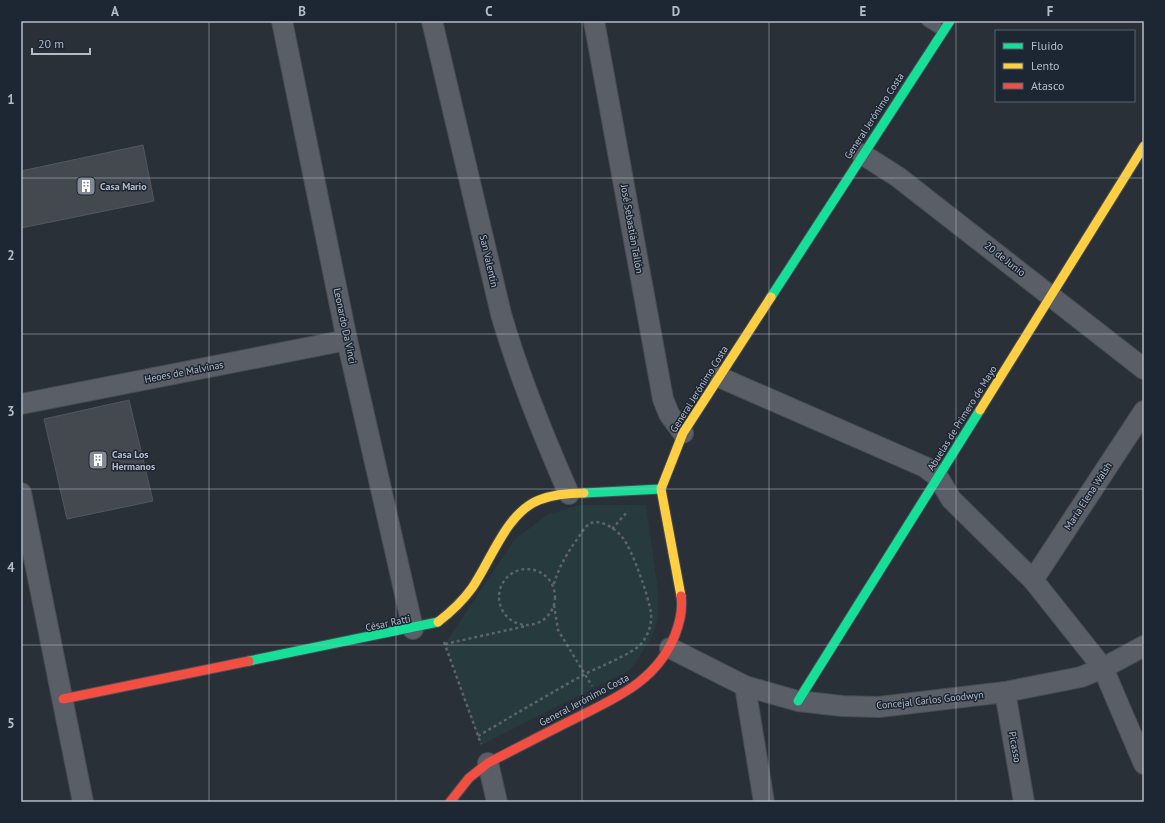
<svg xmlns="http://www.w3.org/2000/svg" width="1165" height="823" font-family="'PT Sans',sans-serif">
	<style>
		.green { fill: #273a3e }
		.building { fill: #444950; stroke: #52575f }
		.lines { fill: none; stroke-linecap: round; stroke-linejoin: round }
		.lane-casing { stroke: #484c53; stroke-width: 12 }
		.street-casing { stroke: #484c53; stroke-width: 22 }
		.fast-casing { stroke: #484c53; stroke-width: 11 }
		.slow-casing { stroke: #484c53; stroke-width: 11 }
		.jam-casing { stroke: #484c53; stroke-width: 11 }
		.path { stroke: #5d636a; stroke-width: 2.5; stroke-dasharray: 3 3; stroke-linecap: butt }
		.lane { stroke: #5a5e66; stroke-width: 10 }
		.street { stroke: #5a5e66; stroke-width: 20 }
		.fast { stroke: #16e098; stroke-width: 9 }
		.slow { stroke: #ffcf43; stroke-width: 9 }
		.jam { stroke: #f24e42; stroke-width: 9 }
		.grid { fill: none; stroke: #b4bcc9; stroke-width: 1; stroke-opacity: 0.55 }
		.labels { text-anchor: middle; dominant-baseline: central; stroke-width: 3; stroke-linejoin: round; paint-order: stroke }
		.street-label { font-size: 10px; fill: #b4bcc9; stroke: #1d2633 }
		.poi-label { font-size: 10px; font-weight: bold; fill: #b4bcc9; stroke: #1d2633; text-anchor: start }
		.neatline { fill: none; stroke: #b4bcc9; stroke-width: 1.5 }
		.grid-label { font-size: 13px; text-anchor: middle; font-weight: bold; fill: #b4bcc9 }
	</style>
	<rect width="100%" height="100%" fill="#2a3038"/>
	<path class="green" d="M579,505H646L658,591V621L650,641L630,670L481,745L445,644L514,540L547,515Z"/>
	<g class="building">
		<path d="M143,145L154,201L21,228V171Z"/>
		<path d="M129,400L153,501L67,519L44,419Z"/>
	</g>
	<g class="lines">
		<g class="lane-casing">
			<path id="lane" d="M927,21L943,31"/>
		</g>
		<g class="street-casing">
			<g id="street">
				<path d="M282,21L347,340L413,629"/>
				<path d="M432,21L501,314C519,376 543,435 569,494"/>
				<path d="M594,21L663,399L669,414L683,433"/>
				<path d="M862,154L898,177L1144,369"/>
				<path d="M719,377L925,467L938,477L951,499L1033,580L1103,668L1144,764"/>
				<path d="M21,404L347,340"/>
				<path d="M21,493L83,802"/>
				<path d="M1033,580L1144,411"/>
				<path d="M670,648L745,686L798,701L842,706L879,707L1005,692L1081,677L1103,668L1144,646"/>
				<path d="M745,686L764,802"/>
				<path d="M1005,692L1024,802"/>
				<path d="M488,763L497,802"/>
			</g>
		</g>
		<g class="fast-casing">
			<g id="fast">
				<path d="M771,297L950,21"/>
				<path d="M584,493L661,489"/>
				<path d="M249,661L438,622"/>
				<path d="M798,701L980,410"/>
			</g>
		</g>
		<g class="slow-casing">
			<g id="slow">
				<path d="M980,410L1144,146"/>
				<path d="M681,596L661,489L683,433L771,297"/>
				<path d="M438,622C451,612 462,602 472,588C491,561 506,513 539,500C554,494 569,493 584,493"/>
			</g>
		</g>
		<g class="jam-casing">
			<g id="jam">
				<path d="M63,699L249,661"/>
				<path d="M450,802L469,778L488,763C515,749 542,735 570,721C613,699 656,683 675,635C680,622 683,609 681,596"/>
			</g>
		</g>
		<g class="path">
			<path d="M612,529L628,511"/>
			<circle cx="527" cy="597" r="28"/>
			<path d="M554,605L558,630L592,686"/>
			<path d="M444,642L481,744"/>
			<path d="M445,644L526,626"/>
			<path d="M478,736C514,715 549,694 585,674C599,667 632,654 641,644C648,636 652,624 651,613C649,598 632,548 622,537C616,529 601,519 591,523C584,526 580,536 575,542C565,557 558,569 553,587"/>
		</g>
		<use href="#lane" class="lane"/>
		<use href="#street" class="street"/>
		<use href="#fast" class="fast"/>
		<use href="#slow" class="slow"/>
		<use href="#jam" class="jam"/>
	</g>
	<path class="grid" d="M209,21V802M396,21V802M582,21V802M769,21V802M956,21V802M21,178H1144M21,334H1144M21,489H1144M21,645H1144"/>
	<defs>
		<g id="building-square" transform="scale(1)"><rect x="-9" y="-9" width="18" height="18" rx="4" fill="#848b96" stroke="#1d2633"/><path d="M-4-6H4V6H1V3H-1V6H-4ZM-2.5-4.3h1.7v1.8h-1.7ZM.8-4.3h1.7v1.8H.8ZM-2.5-1h1.7V.8h-1.7ZM.8-1h1.7V.8H.8Z" fill="#fff"/></g>
	</defs>
	<g fill-rule="evenodd">
		<use href="#building-square" x="86" y="186"/>
		<use href="#building-square" x="98" y="460"/>
	</g>
	<g class="labels">
		<g class="street-label">
			<text transform="translate(874 116) rotate(-57)">General Jerónimo Costa</text>
			<text transform="translate(632 229) rotate(80)">José Sebastián Tallón</text>
			<text transform="translate(1005 259) rotate(38)">20 de Junio</text>
			<text transform="translate(489 261) rotate(77)">San Valentín</text>
			<text transform="translate(345 326) rotate(78)">Leonardo Da Vinci</text>
			<text transform="translate(184 372) rotate(-11)">Heoes de Malvinas</text>
			<text transform="translate(699 389) rotate(-58)">General Jerónimo Costa</text>
			<text transform="translate(962 418) rotate(-58)">Abuelas de Primero de Mayo</text>
			<text transform="translate(1088 496) rotate(-57)">María Elena Walsh</text>
			<text transform="translate(388 623) rotate(-12)">César Ratti</text>
			<text transform="translate(584 700) rotate(-28)">General Jerónimo Costa</text>
			<text transform="translate(930 700) rotate(-6)">Concejal Carlos Goodwyn</text>
			<text transform="translate(1015 747) rotate(80)">Picasso</text>
		</g>
		<g class="poi-label">
			<text x="100" y="186">Casa Mario</text>
			<text x="112" y="454">Casa Los<tspan x="112" dy="12">Hermanos</tspan></text>
		</g>
	</g>
	<rect width="1165" height="823" fill="none" stroke="#1d2633" stroke-width="44"/>
	<rect x="995" y="30" width="140" height="72" fill="#1d2633" stroke="#59626f"/>
	<rect x="1003" y="43" width="20" height="6" fill="#16e098" stroke="#59626f"/>
	<text x="1031" y="50" font-size="12" fill="#b4bcc9">Fluido</text>
	<rect x="1003" y="63" width="20" height="6" fill="#ffcf43" stroke="#59626f"/>
	<text x="1031" y="70" font-size="12" fill="#b4bcc9">Lento</text>
	<rect x="1003" y="83" width="20" height="6" fill="#f24e42" stroke="#59626f"/>
	<text x="1031" y="90" font-size="12" fill="#b4bcc9">Atasco</text>
	<path d="M32 48v6h58v-6" fill="none" stroke="#b4bcc9" stroke-width="2"/>
	<text x="38" y="48" font-size="12" fill="#b4bcc9" stroke="#1d2633" stroke-width="3" paint-order="stroke">20 m</text>
	<rect x="22" y="22" width="1121" height="779" class="neatline"/>
	<g class="grid-label">
		<text x="115" y="16">A</text>
		<text x="302" y="16">B</text>
		<text x="489" y="16">C</text>
		<text x="676" y="16">D</text>
		<text x="863" y="16">E</text>
		<text x="1050" y="16">F</text>
		<text x="11" y="104">1</text>
		<text x="11" y="260">2</text>
		<text x="11" y="416">3</text>
		<text x="11" y="572">4</text>
		<text x="11" y="728">5</text>
	</g>
</svg>
